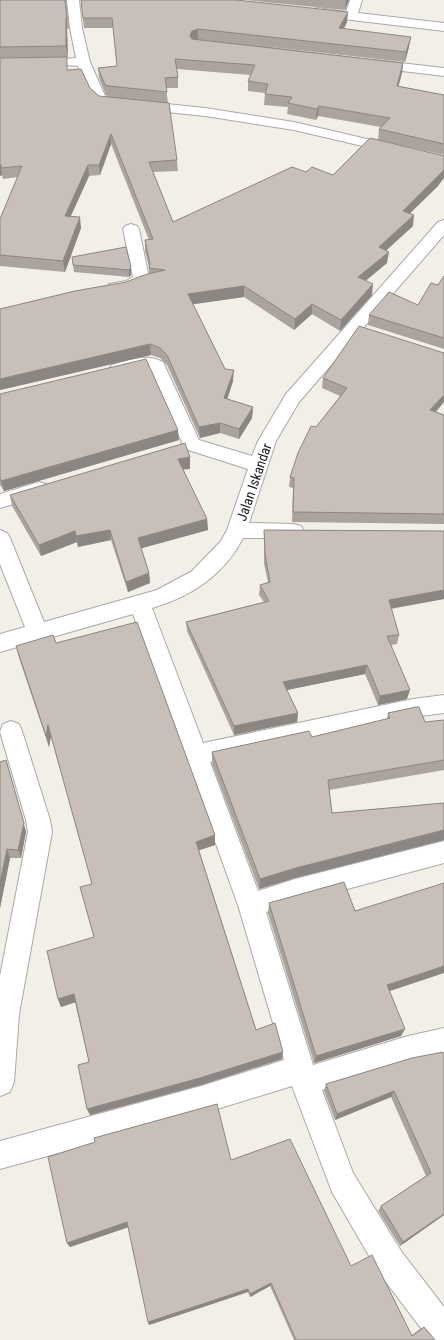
<svg xmlns="http://www.w3.org/2000/svg" width="444" height="1340" font-family="'Roboto Condensed',sans-serif">
  <rect width="100%" height="100%" fill="#f2efe9"/>
  <g fill="none" stroke-linecap="round" stroke-linejoin="round">
    <defs>
      <g id="minor">
        <polygon points="67,0 79,0 82,28 90,62 105,96 109,98 205,108 294,122 444,157 444,165 294,130 205,116 100,105 92,98 78,66 64,65 62,62 64,59 76,58 70,28"/>
        <polygon points="350,0 362,0 358,13 444,23 444,31 318,16 314,15 312,12 314,9 318,8 346,12"/>
        <polygon points="374,60 444,68 444,76 369,67 367,64 369,61"/>
        <path d="M444,220V235L299,402L276,441L249,523L294,524L301,526L304,531L301,536L294,538H243C225,574 191,597 152,608L203,743L413,699L444,695V713L413,717L210,762L258,891L295,879L444,841V863L295,903L266,912L313,1065L408,1036L444,1028V1056L408,1064L322,1090L353,1173L401,1251L444,1307V1340H430L379,1273L332,1192L292,1086L201,1114L0,1169V1141L201,1086L284,1060L238,905L133,614L0,652V634L25,627L0,564V530L7,533L10,538L44,622L157,590L192,571L221,541L227,530L248,469L185,449L150,370C137,365 125,377 112,373L109,369L112,365C129,360 146,353 163,362L199,440L252,456L258,441L286,394L438,222Z"/>
        <path d="M131,224L137,226L139,229L149,278C141,290 123,295 109,292L107,288L109,284L126,281L133,277L123,229L125,226Z"/>
        <polygon points="39,482 46,484 49,489 46,494 0,508 0,494"/>
        <polygon points="11,721 19,724 22,731 50,820 52,832 19,1014 14,1082 10,1092 0,1096 0,976 28,832 26,820 0,732 3,724"/>
      </g>
    </defs>
    <use href="#minor" stroke="#a9a9a9" stroke-width="2"/>
    <use href="#minor" fill="#fff" fill-rule="evenodd"/>
  </g>
  <g fill="#aba49e">
    <polygon points="0,0 66,0 69,28 67,29 68,57 0,58"/>
    <polygon points="81,0 347,22 344,29 409,47 405,62 251,45 403,63 402,73 398,86 444,95 444,155 378,140 379,129 381,127 318,116 316,120 287,114 288,107 264,105 265,93 248,91 248,81 250,75 177,69 178,77 178,88 166,88 168,103 109,97 106,95 99,78 98,68 117,66 113,28 84,28"/>
    <polygon points="245,0 349,0 345,10"/>
    <polygon points="0,58 68,70 177,160 178,171 153,172 173,222 306,172 333,175 438,186 410,213 413,226 386,250 387,263 365,281 372,295 340,331 312,314 294,330 244,297 193,304 225,369 233,381 227,399 253,407 252,418 239,439 220,433 200,438 167,365 160,358 151,355 0,390 0,309 126,282 149,274 149,267 145,251 145,240 149,240 111,144 100,175 89,176 71,216 81,228 65,272 0,266 0,219 18,177 3,179 2,175 0,176"/>
    <polygon points="73,265 131,267 131,275 129,277 74,272"/>
    <polygon points="444,276 444,349 368,325 369,315 418,305 438,285"/>
    <polygon points="444,353 444,402 436,412 444,415 444,524 292,522 293,488 289,487 290,477 316,427 340,396 322,388 323,378"/>
    <polygon points="0,394 179,440 4,491 0,485"/>
    <polygon points="190,469 183,470 207,519 208,530 141,548 149,573 150,583 128,592 111,540 78,547 77,542 41,556 12,506 10,495"/>
    <polygon points="264,530 444,531 444,599 391,609 399,635 397,644 391,645 407,699 378,705 365,674 287,690 298,713 297,722 234,735 187,631 186,622 264,602 259,595 260,585 268,582 264,564"/>
    <polygon points="56,643 215,845 199,850 256,1030 282,1059 201,1085 90,1115 87,1109 89,1062 75,1002 61,1007 58,999 94,937 92,884 51,736 49,747 19,658 16,646"/>
    <polygon points="388,713 425,722 444,720 444,770 329,790 332,813 444,803 444,840 295,878 259,889 212,764 212,752 312,737 387,719"/>
    <polygon points="0,760 0,762 6,760 26,832 21,858 10,858 0,908"/>
    <polygon points="269,903 355,911 389,991 401,1036 314,1063 268,913"/>
    <polygon points="444,1054 444,1215 400,1246 378,1211 381,1206 426,1176 391,1097 335,1120 324,1091 326,1084"/>
    <polygon points="231,1160 351,1266 412,1335 420,1329 424,1327 435,1340 294,1340 270,1286 250,1297 248,1292 149,1325 128,1227 70,1247 67,1243"/>
  </g>
  <g fill="#8b8681">
    <polygon points="346,0 349,0 345,10"/>
    <polygon points="348,12 347,22 338,39 339,28"/>
    <polygon points="66,18 67,29 68,57 66,46"/>
    <polygon points="198,29 198,40 190,46 190,36 192,31"/>
    <polygon points="411,37 409,47 405,62 406,52"/>
    <polygon points="403,63 402,73 396,96 397,86"/>
    <polygon points="319,106 318,116 316,120 317,109"/>
    <polygon points="111,134 111,144 100,175 99,165"/>
    <polygon points="0,165 1,165 2,175 0,176"/>
    <polygon points="88,165 89,176 66,226 65,216"/>
    <polygon points="444,170 444,178 438,186 402,221 403,211"/>
    <polygon points="414,215 413,226 378,258 379,247"/>
    <polygon points="80,217 81,228 65,272 63,261"/>
    <polygon points="389,252 387,263 357,288 358,277"/>
    <polygon points="131,267 131,275 129,277 129,270"/>
    <polygon points="373,284 372,295 340,331 341,320"/>
    <polygon points="244,286 244,297 188,305 188,294"/>
    <polygon points="312,304 312,314 294,330 295,319"/>
    <polygon points="150,344 151,355 0,390 0,379"/>
    <polygon points="234,370 233,381 224,409 224,398"/>
    <polygon points="444,395 444,402 428,420 430,410"/>
    <polygon points="253,407 252,418 239,439 239,429"/>
    <polygon points="220,423 220,433 200,438 199,427"/>
    <polygon points="178,430 179,440 4,491 1,481"/>
    <polygon points="190,457 190,469 179,470 178,459"/>
    <polygon points="207,519 208,530 139,549 138,538"/>
    <polygon points="110,530 111,540 78,547 76,536"/>
    <polygon points="75,531 77,542 41,556 39,545"/>
    <polygon points="149,573 150,583 128,592 126,582"/>
    <polygon points="444,590 444,599 387,609 389,600"/>
    <polygon points="367,665 365,674 282,691 283,682"/>
    <polygon points="410,690 407,699 378,705 380,696"/>
    <polygon points="298,713 297,722 234,735 234,726"/>
    <polygon points="48,725 51,736 49,747 46,736"/>
    <polygon points="6,760 26,832 21,858 18,850"/>
    <polygon points="444,830 444,840 295,878 259,889 260,879 296,868"/>
    <polygon points="215,835 215,845 197,851 196,842"/>
    <polygon points="7,849 10,858 0,908 0,883"/>
    <polygon points="444,966 444,973 384,993 387,985"/>
    <polygon points="74,994 76,1002 61,1007 58,999"/>
    <polygon points="405,1029 401,1036 314,1063 316,1056"/>
    <polygon points="283,1052 282,1059 201,1085 90,1115 87,1109"/>
    <polygon points="394,1091 391,1097 335,1120 337,1114"/>
    <polygon points="444,1214 444,1215 400,1246 403,1242"/>
    <polygon points="127,1222 129,1227 70,1247 67,1243"/>
    <polygon points="271,1283 270,1286 250,1297 250,1294"/>
    <polygon points="248,1289 248,1292 149,1325 148,1322"/>
  </g>
  <g fill="#c7bfb8" stroke="#8b8681">
    <polygon points="0,0 65,0 67,18 66,18 66,46 0,47"/>
    <polygon points="81,0 236,0 348,12 339,28 411,37 406,52 198,29 192,31 190,36 192,39 403,63 397,86 444,95 444,144 379,129 390,118 319,106 317,109 288,103 292,97 265,94 268,84 248,81 255,65 175,59 178,77 165,78 167,92 109,86 105,85 98,68 117,66 112,18 83,18"/>
    <polygon points="67,57 67,70 81,69 90,88 99,96 169,103 177,160 149,162 173,222 292,167 306,172 312,167 333,175 370,138 444,156 444,170 403,211 414,215 379,247 389,252 358,277 373,284 341,320 312,304 295,319 244,286 188,294 225,369 234,370 224,398 253,407 239,429 220,423 199,427 167,355 160,348 150,344 0,379 0,309 75,291 126,282 144,275 165,270 149,268 150,264 145,240 153,239 111,134 99,165 88,165 65,216 80,217 63,261 0,255 0,219 22,166 1,168 1,165 0,165 0,58"/>
    <polygon points="126,247 131,267 129,270 73,265 72,257"/>
    <polygon points="444,276 444,338 369,315 389,292 418,305 431,283 438,285"/>
    <polygon points="359,326 444,353 444,395 430,410 444,415 444,514 293,512 294,478 290,477 298,453 311,426 316,427 347,388 323,378"/>
    <polygon points="146,359 178,430 1,481 0,478 0,394"/>
    <polygon points="185,443 190,457 178,459 207,519 138,538 149,573 126,582 110,530 76,536 75,531 39,545 10,495"/>
    <polygon points="264,530 444,531 444,590 389,600 399,635 387,636 410,690 380,696 367,665 283,682 298,713 234,726 186,622 269,601 260,585 270,582 265,554"/>
    <polygon points="137,622 215,835 196,842 256,1030 275,1023 283,1052 200,1078 87,1109 78,1065 89,1062 74,994 58,999 47,951 94,937 80,887 92,884 48,725 46,736 16,646 53,635 56,643"/>
    <polygon points="416,707 419,707 425,722 444,720 444,760 328,780 332,813 444,803 444,830 296,868 260,879 212,752 309,731 312,737 390,718 388,713"/>
    <polygon points="6,760 24,823 18,850 7,849 0,883 0,762"/>
    <polygon points="344,882 355,911 444,883 444,966 387,985 405,1029 316,1056 269,903"/>
    <polygon points="443,1052 444,1054 444,1214 403,1242 381,1206 431,1173 394,1091 337,1114 326,1084 412,1058"/>
    <polygon points="217,1104 231,1160 290,1139 351,1266 372,1255 412,1336 424,1327 435,1340 296,1340 271,1283 250,1294 248,1289 148,1322 127,1222 67,1243 48,1157 95,1142 94,1138"/>
  </g>
  <g text-anchor="middle" stroke-width="3" stroke-linejoin="round" paint-order="stroke">
    <g font-size="14" fill="#222" stroke="#fff">
      <text transform="translate(254 482) rotate(-71)" y="5">Jalan Iskandar</text>
    </g>
  </g>
</svg>
